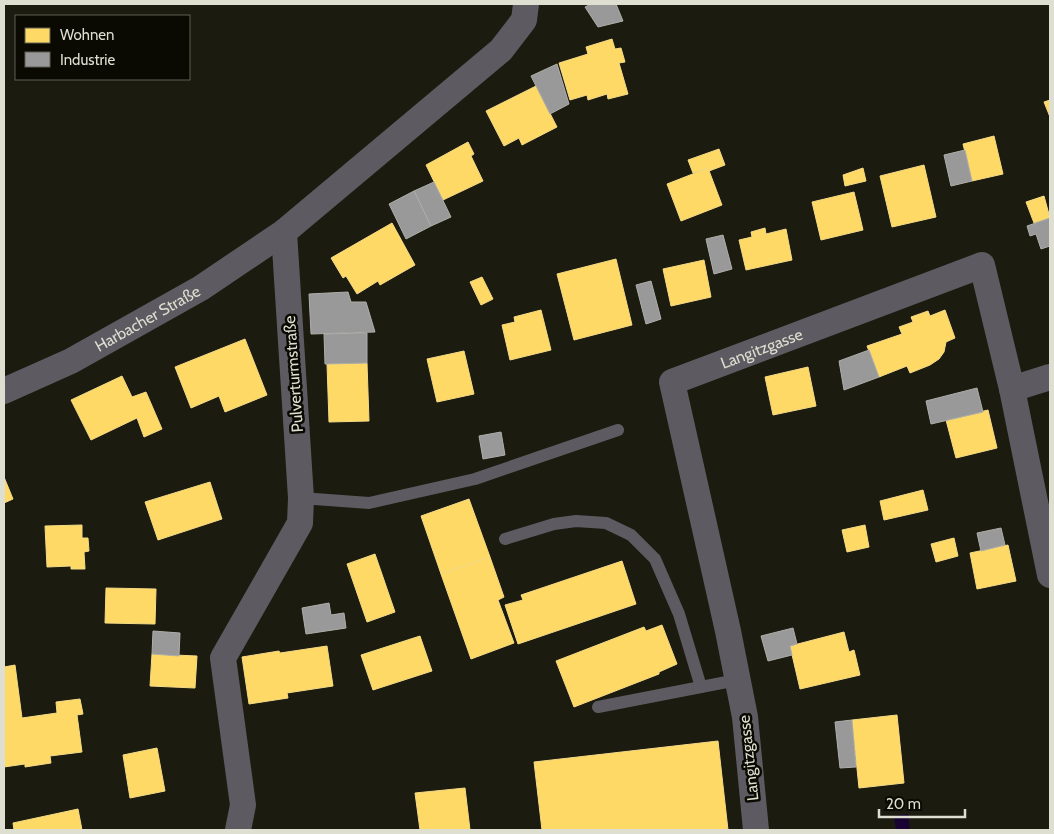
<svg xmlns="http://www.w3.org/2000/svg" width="1054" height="834" font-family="Cabin,sans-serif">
  <rect width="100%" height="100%" fill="#1b1b0f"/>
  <polygon fill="#190332" points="908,814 910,830 896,830 894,816"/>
  <g fill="#ffd966" stroke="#f5db86">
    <polygon points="612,39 615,49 621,48 625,62 619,63 628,94 608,99 607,94 588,100 587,95 570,100 559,63 588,54 586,47"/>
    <polygon points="536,86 557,127 522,145 519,138 504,146 486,111"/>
    <polygon points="1050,100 1050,117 1044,102"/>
    <polygon points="994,136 1003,174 972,181 963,144"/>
    <polygon points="468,142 474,154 471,156 483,181 443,200 426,165"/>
    <polygon points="719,149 725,165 709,171 708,168 693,173 688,160"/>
    <polygon points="924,165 936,217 892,227 880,176"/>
    <polygon points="708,168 722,205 681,221 667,184"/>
    <polygon points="863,168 866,181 845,186 843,175"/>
    <polygon points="854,192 863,230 821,240 812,202"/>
    <polygon points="1044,196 1050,218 1034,223 1026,202"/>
    <polygon points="392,223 415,265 380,285 378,281 357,294 346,276 343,278 331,258"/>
    <polygon points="765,228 766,234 786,229 792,260 746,270 739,240 752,237 751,232"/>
    <polygon points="616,259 632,325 574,340 557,274"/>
    <polygon points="704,260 711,297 671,306 663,269"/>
    <polygon points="482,277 493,299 481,305 470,282"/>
    <polygon points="541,310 551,350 510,360 502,325 515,322 514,317"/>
    <polygon points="945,310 955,338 946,342 944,352 939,359 930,365 910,373 907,366 879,377 867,346 902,334 899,327 913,322 911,317 928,311 930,316"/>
    <polygon points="245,339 267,395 225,412 219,396 191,408 175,367"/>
    <polygon points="464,351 474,394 437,402 427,359"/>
    <polygon points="367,363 369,421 329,422 327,364"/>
    <polygon points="808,367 816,406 773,415 765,377"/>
    <polygon points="122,376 132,397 146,392 162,429 144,437 137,418 91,440 71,400"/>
    <polygon points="988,410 997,448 956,458 946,420"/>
    <polygon points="4,477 13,499 4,503"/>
    <polygon points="210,482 222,519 158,540 145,502"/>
    <polygon points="923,490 928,510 884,520 880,501"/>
    <polygon points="469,499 490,557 441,574 421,516"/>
    <polygon points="82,525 82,538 88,538 89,551 84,552 85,569 71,569 71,566 47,567 45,526"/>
    <polygon points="865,525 869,547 847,552 842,530"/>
    <polygon points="954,538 958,556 936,562 931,544"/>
    <polygon points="1008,545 1016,581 977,589 970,553"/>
    <polygon points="375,554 395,612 367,622 347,564"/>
    <polygon points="490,557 504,597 498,600 514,643 471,659 441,574"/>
    <polygon points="622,561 636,604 518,644 505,605 523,600 521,595"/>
    <polygon points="106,588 156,589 155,624 105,623"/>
    <polygon points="662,625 677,664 659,672 659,674 574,707 556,661 644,627 646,631"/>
    <polygon points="844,632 849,652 854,650 860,675 800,689 790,646"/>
    <polygon points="420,636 432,671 373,690 361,655"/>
    <polygon points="327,646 333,686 287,693 288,698 249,704 242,657 279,651 280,653"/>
    <polygon points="152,654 197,656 195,688 150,686"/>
    <polygon points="15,665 22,718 57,713 56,702 80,699 83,714 77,715 82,752 50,756 51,763 25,767 25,764 4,767 4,667"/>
    <polygon points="897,715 904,783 859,788 852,720"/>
    <polygon points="718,741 728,830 542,830 534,762"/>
    <polygon points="157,748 165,791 130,798 123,755"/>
    <polygon points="465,788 470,830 420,830 415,793"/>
    <polygon points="78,809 82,830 14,830 13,823"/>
  </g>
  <g fill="#999" stroke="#aeaeaa">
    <polygon points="591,4 616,4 623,21 598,27 585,7"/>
    <polygon points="557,64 569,104 550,114 531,76"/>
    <polygon points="965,150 972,181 951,186 944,155"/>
    <polygon points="434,182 451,217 431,226 414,191"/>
    <polygon points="414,191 431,226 406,239 389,204"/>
    <polygon points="1050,218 1050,246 1041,249 1036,234 1030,236 1027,226"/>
    <polygon points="723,235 732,269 714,274 706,239"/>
    <polygon points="651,281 661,319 646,324 636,285"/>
    <polygon points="348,292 351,302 366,302 375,332 311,334 309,294"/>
    <polygon points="367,333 367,363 325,364 324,334"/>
    <polygon points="869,350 879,377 844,390 839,361"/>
    <polygon points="977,388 983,412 931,424 926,401"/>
    <polygon points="501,432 505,455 483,459 479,436"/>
    <polygon points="1001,528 1005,545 981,551 977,533"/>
    <polygon points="329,603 331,615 344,613 346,628 306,634 302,608"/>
    <polygon points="793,628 797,644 790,646 792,655 768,661 761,636"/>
    <polygon points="153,631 180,633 179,656 152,654"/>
    <polygon points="852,720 856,767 840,768 835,722"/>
  </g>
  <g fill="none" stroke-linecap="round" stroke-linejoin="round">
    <g stroke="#5d5b61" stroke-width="12">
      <polyline points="301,498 369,503 475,479 618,430"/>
      <polyline points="505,539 554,524 576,521 606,523 631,535 655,559 679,614 701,687"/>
      <polyline points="598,707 737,680"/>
    </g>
    <g stroke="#5d5b61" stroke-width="26">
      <polyline points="1012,389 1050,377"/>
      <path id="s1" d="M4,391L71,361L201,288L284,232L501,50L524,20L526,4"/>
      <polyline points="238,830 243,805 223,658 300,523 301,498 284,232"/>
      <path id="s2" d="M756,830L745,717L728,631L672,382L982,265L1012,389L1050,575"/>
    </g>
  </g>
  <g text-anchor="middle" stroke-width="5" stroke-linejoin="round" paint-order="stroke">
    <g font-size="16" fill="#dedfd1" stroke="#0a0a03">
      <text dy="6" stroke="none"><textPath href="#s1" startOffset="161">Harbacher Straße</textPath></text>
      <text dy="6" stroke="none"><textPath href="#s2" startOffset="552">Langitzgasse</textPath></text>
      <text transform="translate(293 374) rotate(-94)" y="6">Pulverturmstraße</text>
      <text transform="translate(748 758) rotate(-96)" y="6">Langitzgasse</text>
    </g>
  </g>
  <rect width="1054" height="834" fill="none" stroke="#dedfd1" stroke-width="10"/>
  <rect x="15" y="15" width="175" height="65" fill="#0a0a03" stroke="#5f5f55"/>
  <rect x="25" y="28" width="25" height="15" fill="#ffd966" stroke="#5f5f55"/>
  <text x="60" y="40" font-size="15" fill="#dedfd1">Wohnen</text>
  <rect x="25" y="52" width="25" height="15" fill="#999999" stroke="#5f5f55"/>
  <text x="60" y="65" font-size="15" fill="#dedfd1">Industrie</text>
  <path d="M879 809v8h86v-8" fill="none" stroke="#dedfd1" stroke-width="2.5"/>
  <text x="886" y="809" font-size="15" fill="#dedfd1" stroke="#0a0a03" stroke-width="4" paint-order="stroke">20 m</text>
</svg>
